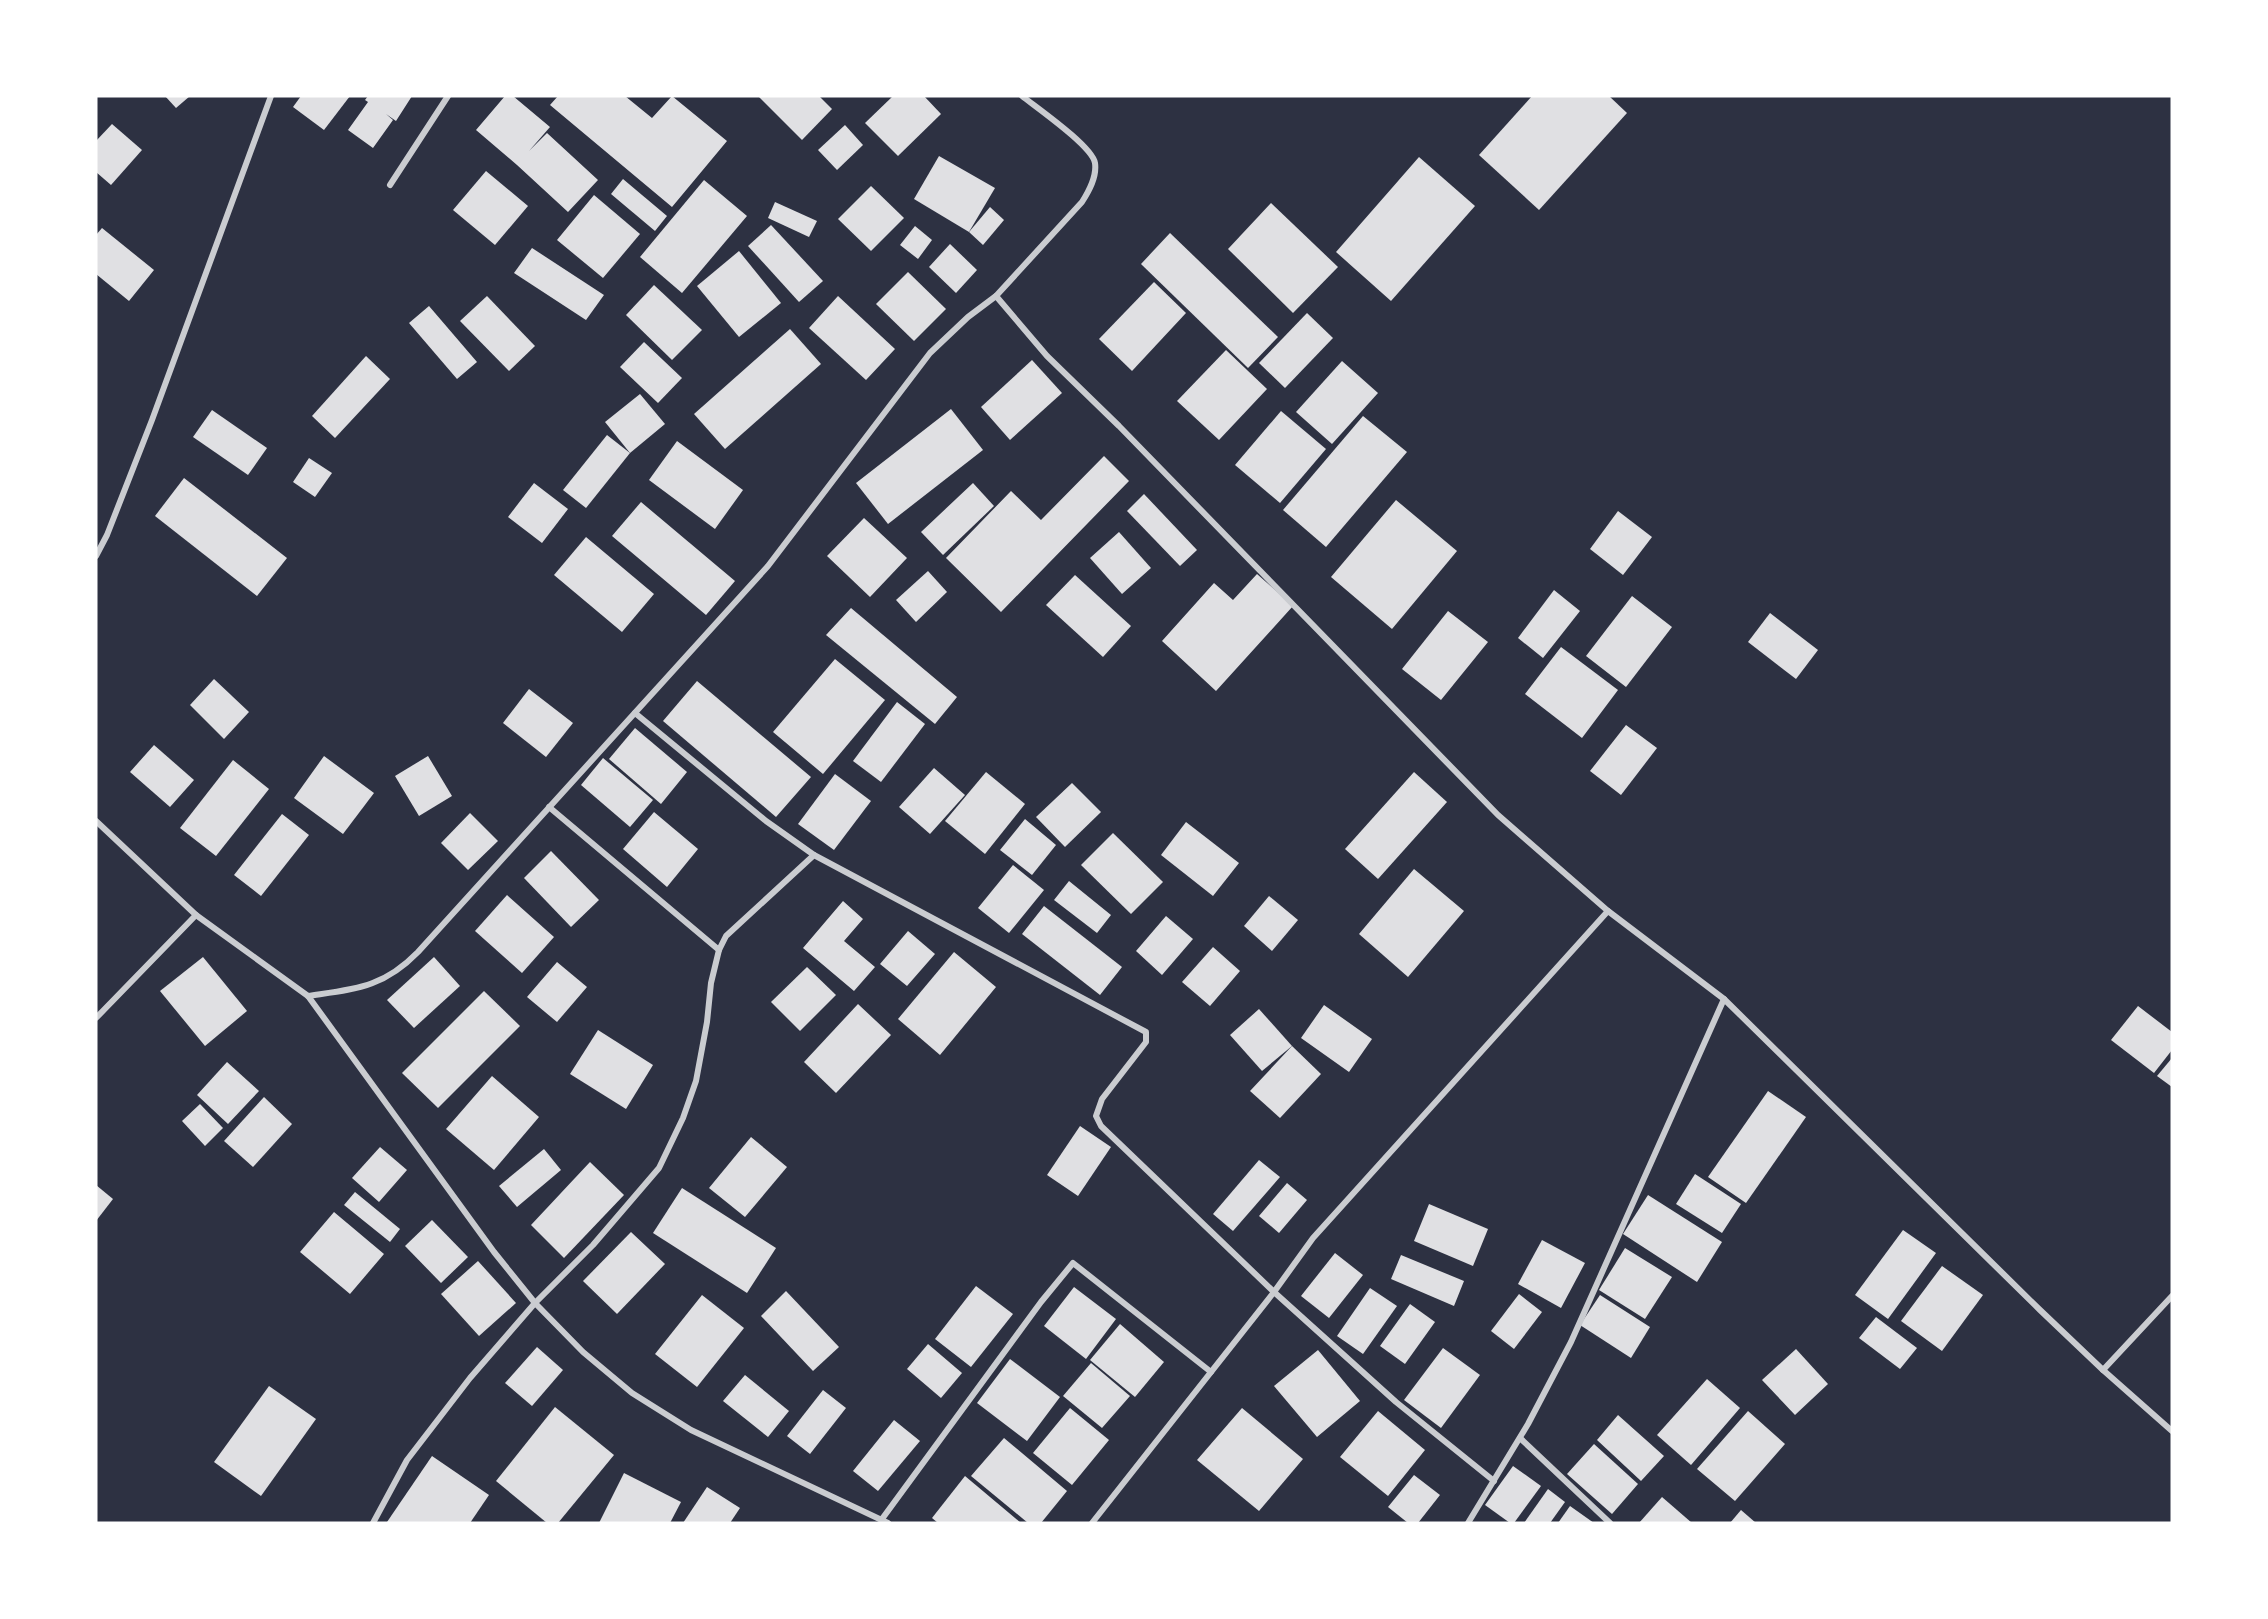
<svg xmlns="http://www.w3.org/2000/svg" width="2268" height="1619" font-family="Jost,sans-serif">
  <rect width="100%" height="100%" fill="#2d3142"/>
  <g fill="#e0e0e3">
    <polygon points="165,96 190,96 176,108"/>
    <polygon points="301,96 350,96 324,130 293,107"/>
    <polygon points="368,96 412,96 396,121 386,114 393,120 373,148 348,130 368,102 365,100"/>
    <polygon points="505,96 513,96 550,127 529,151 547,133 598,180 568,212 517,165 476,130"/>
    <polygon points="558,96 625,96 652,118 672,96 727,141 672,207 550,105"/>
    <polygon points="758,96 819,96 832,109 802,140"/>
    <polygon points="893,96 924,96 941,114 898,156 865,123"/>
    <polygon points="1532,96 1609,96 1627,113 1539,210 1479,155"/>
    <polygon points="112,124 142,150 111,185 96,172 96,141"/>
    <polygon points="845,125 863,145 837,170 818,150"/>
    <polygon points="939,156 995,188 969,232 914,199"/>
    <polygon points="1419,157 1475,206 1391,301 1336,252"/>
    <polygon points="486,171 528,206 495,245 453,210"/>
    <polygon points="623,179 667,216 655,231 611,194"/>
    <polygon points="704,180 747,216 682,293 640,257"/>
    <polygon points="871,186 904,218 871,251 838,219"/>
    <polygon points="594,195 640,234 603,278 557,240"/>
    <polygon points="775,202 817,221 809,237 768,218"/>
    <polygon points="1271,203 1338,267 1293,313 1228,249"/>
    <polygon points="990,207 1004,220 983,245 969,232"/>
    <polygon points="771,225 823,281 799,302 748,246"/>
    <polygon points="915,226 932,240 918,259 900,245"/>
    <polygon points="102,228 154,270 129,301 96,274 96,235"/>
    <polygon points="1170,233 1278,337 1248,368 1141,264"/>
    <polygon points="950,244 977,270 956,293 929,267"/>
    <polygon points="532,248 604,295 586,320 514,273"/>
    <polygon points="739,251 781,303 739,337 697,286"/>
    <polygon points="908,272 946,309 914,341 876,304"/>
    <polygon points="1154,282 1186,313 1132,371 1099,339"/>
    <polygon points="654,285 702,330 672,360 626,315"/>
    <polygon points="487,296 535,346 509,371 460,321"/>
    <polygon points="838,296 895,349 866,380 809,328"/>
    <polygon points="429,306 477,362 457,379 409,323"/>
    <polygon points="1307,313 1333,338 1285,388 1259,363"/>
    <polygon points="790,329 821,364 725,449 694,414"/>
    <polygon points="644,342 682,378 658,403 620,367"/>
    <polygon points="1226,350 1267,389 1219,440 1177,401"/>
    <polygon points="366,356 390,379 335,438 312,416"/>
    <polygon points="1032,360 1062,393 1010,440 981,407"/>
    <polygon points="1342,361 1378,393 1332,444 1296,412"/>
    <polygon points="640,394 665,424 630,453 605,422"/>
    <polygon points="951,409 983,450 888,524 856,483"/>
    <polygon points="212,410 267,448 248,475 193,437"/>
    <polygon points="1281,411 1326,449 1280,503 1235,465"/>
    <polygon points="1363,416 1407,452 1326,547 1283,510"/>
    <polygon points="607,435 630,453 586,508 563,490"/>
    <polygon points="677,441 743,490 715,529 649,480"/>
    <polygon points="1104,456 1129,481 1001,612 946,558 1011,491 1041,520"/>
    <polygon points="309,458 332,473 315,497 293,482"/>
    <polygon points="184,478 287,558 257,596 155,516"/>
    <polygon points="534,483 568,509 542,543 508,517"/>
    <polygon points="973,483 994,506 943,555 921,532"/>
    <polygon points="1144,494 1197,550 1180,566 1127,511"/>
    <polygon points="1396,500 1457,551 1392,629 1331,577"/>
    <polygon points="641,502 735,581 706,615 612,536"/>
    <polygon points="1618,511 1652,537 1623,575 1590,549"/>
    <polygon points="864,518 907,558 870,597 827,556"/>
    <polygon points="1119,532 1151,568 1122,594 1090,558"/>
    <polygon points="586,537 654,594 622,632 554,575"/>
    <polygon points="928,571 947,592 916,622 896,600"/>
    <polygon points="1257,574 1293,606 1216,691 1162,641 1214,583 1233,600"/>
    <polygon points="1075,575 1131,626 1103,657 1046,605"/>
    <polygon points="1554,590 1580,611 1543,658 1518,638"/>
    <polygon points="1632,596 1672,627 1626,687 1586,656"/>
    <polygon points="851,608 957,697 935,724 826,635"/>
    <polygon points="1448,611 1488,642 1441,700 1402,669"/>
    <polygon points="1770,613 1818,650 1796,679 1748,642"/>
    <polygon points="1561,647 1618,690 1582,738 1525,694"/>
    <polygon points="835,659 885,700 823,774 773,732"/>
    <polygon points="214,679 249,712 224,739 190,705"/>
    <polygon points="697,681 811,777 776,817 663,721"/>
    <polygon points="529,689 573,723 546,757 503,723"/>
    <polygon points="897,702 925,724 881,782 853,761"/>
    <polygon points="1626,725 1657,748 1621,795 1590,771"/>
    <polygon points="635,728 687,772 661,804 609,759"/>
    <polygon points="154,745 194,780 170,807 130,772"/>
    <polygon points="324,756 374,793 343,834 294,798"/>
    <polygon points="428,756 452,796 419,816 395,776"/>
    <polygon points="603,758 653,800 630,827 581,785"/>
    <polygon points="233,760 269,789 216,856 180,828"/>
    <polygon points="934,768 965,795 930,834 899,807"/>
    <polygon points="986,772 1025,804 985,854 945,821"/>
    <polygon points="1414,772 1447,802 1378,879 1345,849"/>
    <polygon points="835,774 871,801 834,850 798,824"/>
    <polygon points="1072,783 1101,812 1065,847 1036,817"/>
    <polygon points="654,812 698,849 667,887 623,849"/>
    <polygon points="470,813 498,841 468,870 441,843"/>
    <polygon points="282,814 309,835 261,896 234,875"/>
    <polygon points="1025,819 1056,845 1032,875 1000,850"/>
    <polygon points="1186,822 1239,863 1213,896 1161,855"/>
    <polygon points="1113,833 1163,882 1131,914 1081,865"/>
    <polygon points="551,851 599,900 571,927 524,878"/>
    <polygon points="1013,865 1044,890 1009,933 978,908"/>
    <polygon points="1414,869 1464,911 1408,977 1359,934"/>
    <polygon points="1069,881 1111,915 1097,933 1054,900"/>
    <polygon points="507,895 554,937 522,973 475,931"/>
    <polygon points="1269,896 1298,920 1272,951 1244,926"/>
    <polygon points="843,901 863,919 844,941 875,967 854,991 803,948"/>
    <polygon points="1044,906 1122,967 1100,995 1022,934"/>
    <polygon points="1166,916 1193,939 1162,975 1136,951"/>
    <polygon points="908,931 935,954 907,986 880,964"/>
    <polygon points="1213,947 1240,971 1210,1006 1182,982"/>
    <polygon points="954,952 996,987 940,1055 898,1019"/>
    <polygon points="203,957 247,1011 205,1046 160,991"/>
    <polygon points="434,957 460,986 414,1028 387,1000"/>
    <polygon points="557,962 587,987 557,1022 527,997"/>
    <polygon points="807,967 836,995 800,1031 771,1002"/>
    <polygon points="484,991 520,1026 438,1108 402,1073"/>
    <polygon points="858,1004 891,1035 836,1093 804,1062"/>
    <polygon points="1324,1005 1372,1039 1349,1072 1301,1038"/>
    <polygon points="2138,1006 2172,1032 2172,1050 2154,1073 2111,1040"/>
    <polygon points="1259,1009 1292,1046 1262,1071 1230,1035"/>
    <polygon points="598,1030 653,1065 626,1109 570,1074"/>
    <polygon points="1292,1046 1321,1074 1280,1118 1250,1091"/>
    <polygon points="2172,1058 2172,1087 2157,1076"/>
    <polygon points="227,1062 259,1091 228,1124 197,1095"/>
    <polygon points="492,1076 539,1117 494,1170 446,1129"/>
    <polygon points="1768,1091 1806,1117 1746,1203 1708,1177"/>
    <polygon points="264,1097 292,1124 253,1167 224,1141"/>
    <polygon points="200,1104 223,1128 205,1146 182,1121"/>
    <polygon points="1080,1126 1111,1147 1078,1196 1047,1175"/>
    <polygon points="751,1137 787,1167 745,1217 709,1188"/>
    <polygon points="380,1147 407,1170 379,1202 352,1178"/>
    <polygon points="544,1149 561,1170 517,1207 499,1186"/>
    <polygon points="1259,1160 1280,1177 1233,1231 1213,1214"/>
    <polygon points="590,1162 624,1195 564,1258 531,1225"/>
    <polygon points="1695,1174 1741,1204 1722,1233 1676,1204"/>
    <polygon points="1287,1183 1307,1200 1279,1233 1259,1216"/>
    <polygon points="96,1185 113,1199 96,1221"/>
    <polygon points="682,1188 776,1248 747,1293 653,1233"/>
    <polygon points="355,1192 400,1229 390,1242 344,1205"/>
    <polygon points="1648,1195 1722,1242 1697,1282 1623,1234"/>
    <polygon points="1429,1204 1488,1229 1473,1266 1414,1241"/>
    <polygon points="334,1212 384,1254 350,1294 300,1252"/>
    <polygon points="432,1220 468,1257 441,1283 405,1246"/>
    <polygon points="1903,1230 1936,1253 1888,1319 1855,1295"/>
    <polygon points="631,1232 665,1264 617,1314 583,1281"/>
    <polygon points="1542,1240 1585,1263 1561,1308 1518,1284"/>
    <polygon points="1625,1248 1672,1277 1645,1319 1599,1290"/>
    <polygon points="1335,1253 1363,1275 1329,1318 1301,1296"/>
    <polygon points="1401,1255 1464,1281 1454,1306 1391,1279"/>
    <polygon points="478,1261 516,1303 479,1336 441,1294"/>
    <polygon points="1942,1266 1983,1295 1942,1351 1901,1321"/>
    <polygon points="976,1286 1013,1314 971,1367 935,1339"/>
    <polygon points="1074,1287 1116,1319 1086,1359 1044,1326"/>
    <polygon points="1370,1288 1397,1306 1363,1354 1337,1336"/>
    <polygon points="786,1291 839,1347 813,1371 761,1316"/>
    <polygon points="1519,1294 1542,1312 1514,1349 1491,1331"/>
    <polygon points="702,1295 744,1328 697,1387 655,1354"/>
    <polygon points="1600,1295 1650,1327 1631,1358 1580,1325"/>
    <polygon points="1410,1304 1435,1322 1405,1364 1380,1346"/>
    <polygon points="1876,1317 1917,1348 1900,1369 1859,1338"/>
    <polygon points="1120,1324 1164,1362 1135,1397 1090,1360"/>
    <polygon points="928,1344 962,1373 941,1398 907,1369"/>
    <polygon points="537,1347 563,1370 532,1406 505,1383"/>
    <polygon points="1443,1348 1480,1375 1441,1428 1404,1400"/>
    <polygon points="1796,1349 1828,1384 1795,1415 1762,1380"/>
    <polygon points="1318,1350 1360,1401 1317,1437 1274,1386"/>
    <polygon points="1010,1359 1060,1397 1027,1441 977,1403"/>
    <polygon points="1091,1363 1130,1396 1102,1428 1063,1396"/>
    <polygon points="745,1375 789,1411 768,1437 723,1401"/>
    <polygon points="1707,1379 1740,1408 1691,1465 1657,1435"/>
    <polygon points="269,1386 316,1419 261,1496 214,1462"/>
    <polygon points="823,1390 846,1408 810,1454 787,1436"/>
    <polygon points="555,1407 614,1455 558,1523 547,1523 496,1481"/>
    <polygon points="1070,1408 1109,1440 1072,1485 1033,1453"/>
    <polygon points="1242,1408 1303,1459 1259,1511 1197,1460"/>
    <polygon points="1378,1411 1425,1450 1388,1496 1340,1457"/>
    <polygon points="1748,1411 1785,1444 1735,1501 1697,1469"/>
    <polygon points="1618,1415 1664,1456 1641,1481 1597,1440"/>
    <polygon points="894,1420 920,1441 878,1491 853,1471"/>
    <polygon points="1004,1438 1067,1491 1041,1523 1028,1523 971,1476"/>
    <polygon points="1594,1444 1638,1484 1612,1514 1567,1474"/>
    <polygon points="432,1456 489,1495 470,1523 389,1523 387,1522"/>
    <polygon points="1513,1466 1541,1486 1514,1523 1510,1523 1485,1505"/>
    <polygon points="624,1473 681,1502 670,1523 599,1523"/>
    <polygon points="1414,1475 1440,1495 1418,1523 1408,1523 1388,1507"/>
    <polygon points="965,1476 1021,1523 938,1523 932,1518"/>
    <polygon points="707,1487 740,1508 730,1523 683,1523"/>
    <polygon points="1548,1489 1565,1502 1550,1523 1524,1523"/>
    <polygon points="1662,1497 1692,1523 1639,1523"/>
    <polygon points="1570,1506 1594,1523 1558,1523"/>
    <polygon points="1741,1510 1756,1523 1730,1523"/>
  </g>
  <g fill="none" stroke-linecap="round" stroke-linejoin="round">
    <g stroke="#caccd0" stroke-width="6">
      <path d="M1022,96C1037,108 1092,146 1095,163C1097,177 1089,191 1082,202L996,296L1047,356L1119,426L1498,815L1608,911L1724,999L2040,1310L2103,1370L2172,1431"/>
      <polyline points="390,185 448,96"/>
      <polyline points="96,556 107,535 152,420 271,96"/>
      <polyline points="635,713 766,821 814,855"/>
      <polyline points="549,807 719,950"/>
      <polyline points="96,821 196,915 308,996 494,1252 535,1303 583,1352 632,1393 691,1430 888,1523"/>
      <path d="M308,996C355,989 383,988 418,952L768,566L930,353L968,317L996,296"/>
      <polyline points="96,1018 196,915"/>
      <polyline points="2103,1370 2172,1296"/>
      <polyline points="1520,1438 1610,1523"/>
      <polyline points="882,1519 1041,1302 1073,1263 1211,1372"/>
      <polyline points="373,1523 407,1460 470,1378 535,1303 593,1245 659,1168 683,1118 696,1081 707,1022 711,983 719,950 726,936 814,855 1146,1032 1146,1042 1102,1099 1096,1116 1101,1126 1274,1292 1396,1402 1494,1481"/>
      <polyline points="1092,1523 1274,1292 1313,1238 1608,911"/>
      <polyline points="1468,1523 1528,1424 1571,1342 1724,999"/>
    </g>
  </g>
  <rect width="2268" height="1619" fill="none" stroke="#ffffff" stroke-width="195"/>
</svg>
